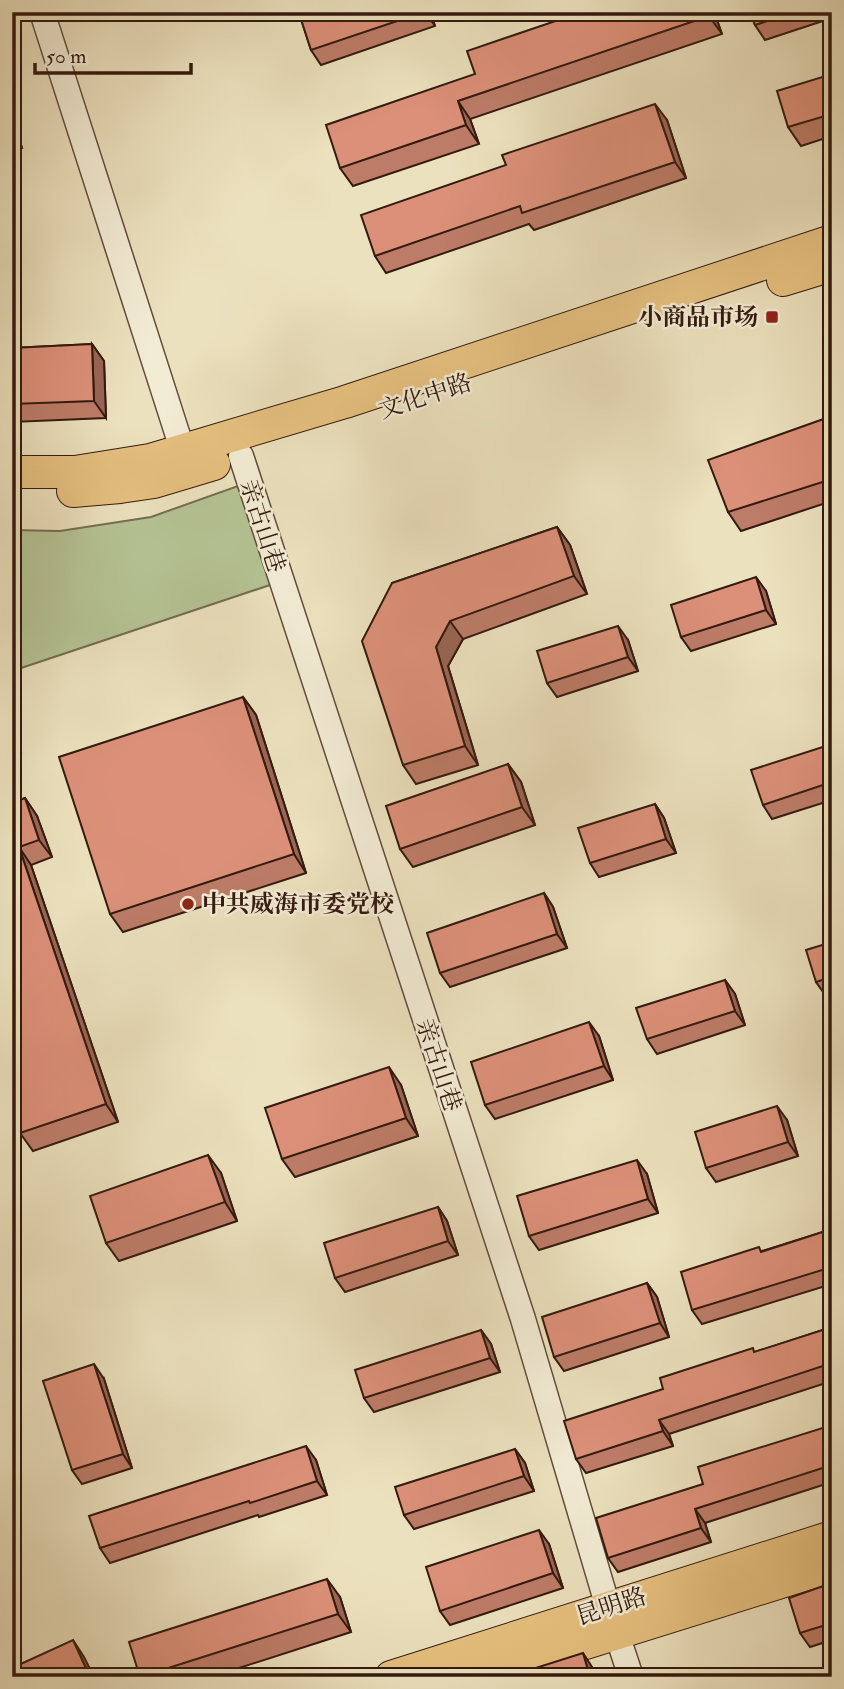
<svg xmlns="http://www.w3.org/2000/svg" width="844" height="1689" font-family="'IM FELL Double Pica','Noto Serif SC',serif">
  <rect width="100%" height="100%" fill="#ece1be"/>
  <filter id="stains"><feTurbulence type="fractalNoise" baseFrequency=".00286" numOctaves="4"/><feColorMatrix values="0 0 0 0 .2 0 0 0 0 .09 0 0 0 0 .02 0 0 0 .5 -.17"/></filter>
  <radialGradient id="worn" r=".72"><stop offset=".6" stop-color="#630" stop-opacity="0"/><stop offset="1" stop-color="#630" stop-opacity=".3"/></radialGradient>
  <polygon fill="#b5c394" stroke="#746e51" stroke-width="2" points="238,486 273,584 12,671 12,530 60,531 151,517"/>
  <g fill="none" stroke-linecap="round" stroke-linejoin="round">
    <defs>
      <g id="minor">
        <polyline points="42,12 188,467"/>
        <polyline points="241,456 523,1319 608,1607 631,1677"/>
      </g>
      <g id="major">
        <polyline points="783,280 832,265"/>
        <polyline points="12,472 75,472 150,460 345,402 832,241"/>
        <polyline points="73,491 120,487 154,482 214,464"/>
        <polyline points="391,1677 832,1537"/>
        <polyline points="477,1677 832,1566"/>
      </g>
    </defs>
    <use href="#minor" stroke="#614c3a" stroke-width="27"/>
    <use href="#major" stroke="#331a0e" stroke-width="34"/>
    <use href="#minor" stroke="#f3ecd5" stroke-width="24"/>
    <use href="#major" stroke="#e6c07f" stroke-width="32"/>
  </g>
  <g fill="#bd7c68" stroke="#331a0e" stroke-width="2">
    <polygon points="430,12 435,26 321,65 311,50 299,13"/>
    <polygon points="582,12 714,12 722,34 470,119 479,144 353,186 340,168 475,74"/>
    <polygon points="750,12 832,12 832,18 765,40 755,25"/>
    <polygon points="832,74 832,136 801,146 788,127"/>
    <polygon points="12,117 22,148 12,151"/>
    <polygon points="667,120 686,178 534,230 529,224 386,273 375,256 506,165"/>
    <polygon points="92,344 104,361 106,418 12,422 12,348"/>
    <polygon points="832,416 832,501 741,531 728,512"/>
    <polygon points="557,527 570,545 587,594 463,639 448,666 478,765 416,784 403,765 392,583"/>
    <polygon points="766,591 776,624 691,651 681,637"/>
    <polygon points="628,640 638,671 557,697 547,683"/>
    <polygon points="243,697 256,715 306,873 123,932 110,914"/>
    <polygon points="12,728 21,753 12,756"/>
    <polygon points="829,745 832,749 832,800 772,819 763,805"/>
    <polygon points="508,764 521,782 535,825 413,867 400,849"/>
    <polygon points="25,798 37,816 52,857 31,865 118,1122 33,1151 20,1133 16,1060 12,803"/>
    <polygon points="655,804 664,818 676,853 599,877 590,863"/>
    <polygon points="544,893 553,907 567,948 450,987 440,973"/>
    <polygon points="832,942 832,994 826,996 816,982"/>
    <polygon points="725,980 735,994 745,1025 657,1054 647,1039"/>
    <polygon points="599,1036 613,1080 495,1119 485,1105"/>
    <polygon points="401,1085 418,1136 295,1177 282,1159"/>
    <polygon points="787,1120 798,1156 716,1182 706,1168"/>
    <polygon points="221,1173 237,1221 119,1261 106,1243"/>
    <polygon points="647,1174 658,1213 539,1250 529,1236"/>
    <polygon points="438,1207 447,1221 458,1255 345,1292 335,1278"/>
    <polygon points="832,1229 832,1284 702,1324 692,1310 762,1251"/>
    <polygon points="647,1283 657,1297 669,1337 564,1371 554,1357"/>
    <polygon points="832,1327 832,1381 669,1434 673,1446 586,1473 576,1459 663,1389 755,1352"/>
    <polygon points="481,1330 491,1344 500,1372 374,1412 364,1398"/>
    <polygon points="104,1379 132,1468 82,1484 72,1470"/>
    <polygon points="832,1425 832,1482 705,1523 711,1542 618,1572 608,1558 703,1484"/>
    <polygon points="515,1449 525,1463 534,1491 414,1529 404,1515"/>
    <polygon points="316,1460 327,1495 259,1517 258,1515 110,1563 100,1548"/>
    <polygon points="549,1544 563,1588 450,1625 440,1611"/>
    <polygon points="832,1583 832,1640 810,1647 800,1633"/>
    <polygon points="340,1597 351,1632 211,1677 140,1677"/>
  </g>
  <g fill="#9a6555" stroke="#331a0e" stroke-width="2">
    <polygon points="425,12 430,12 435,26"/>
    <polygon points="708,12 714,12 722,34 709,16"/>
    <polygon points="458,101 470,119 479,144 466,125"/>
    <polygon points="655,104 667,120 686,178 675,162"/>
    <polygon points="12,117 22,148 14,136 12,130"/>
    <polygon points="92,344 104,361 106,418 94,401"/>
    <polygon points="557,527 570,545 587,594 574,576"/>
    <polygon points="756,577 766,591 776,624 766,610"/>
    <polygon points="450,621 463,639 448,666 478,765 465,746 436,647"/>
    <polygon points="618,626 628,640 638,671 628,657"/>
    <polygon points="243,697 256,715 306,873 294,854"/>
    <polygon points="12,728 21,753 12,742"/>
    <polygon points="508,764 521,782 535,825 522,807"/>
    <polygon points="25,798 37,816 52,857 39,840"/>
    <polygon points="655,804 664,818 676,853 666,839"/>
    <polygon points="19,847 31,865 118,1122 106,1104"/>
    <polygon points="544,893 553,907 567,948 557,934"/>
    <polygon points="725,980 735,994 745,1025 735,1011"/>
    <polygon points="589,1022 599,1036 613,1080 604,1066"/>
    <polygon points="389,1067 401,1085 418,1136 406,1118"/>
    <polygon points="777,1106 787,1120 798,1156 788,1142"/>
    <polygon points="208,1155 221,1173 237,1221 225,1202"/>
    <polygon points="637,1160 647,1174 658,1213 648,1199"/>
    <polygon points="438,1207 447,1221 458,1255 448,1241"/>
    <polygon points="647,1283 657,1297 669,1337 660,1323"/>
    <polygon points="481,1330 491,1344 500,1372 490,1358"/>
    <polygon points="94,1364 104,1379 132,1468 123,1454"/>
    <polygon points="659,1420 669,1434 673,1446 663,1431"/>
    <polygon points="306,1446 316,1460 327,1495 317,1481"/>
    <polygon points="515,1449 525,1463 534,1491 524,1476"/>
    <polygon points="695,1509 705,1523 711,1542 701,1528"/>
    <polygon points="539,1530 549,1544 563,1588 553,1573"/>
    <polygon points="327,1579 340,1597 351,1632 338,1614"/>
    <polygon points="73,1640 84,1657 94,1677 90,1677"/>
    <polygon points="583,1653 592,1667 596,1677 590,1677"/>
  </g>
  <g fill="#dc9079" stroke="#331a0e" stroke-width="2">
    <polygon points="302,12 424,12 311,50 299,13"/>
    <polygon points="582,12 708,12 709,16 458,101 466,125 340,168 326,125 475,74 467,51"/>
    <polygon points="750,12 796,12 755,25"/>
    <polygon points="832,74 832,114 788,127 777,91"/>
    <polygon points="655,104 675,162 522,213 520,206 375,256 361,215 506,165 502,155"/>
    <polygon points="92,344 94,401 12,404 12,348"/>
    <polygon points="832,416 832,479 728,512 708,460"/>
    <polygon points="557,527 574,576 450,621 436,647 465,746 403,765 362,641 392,583"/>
    <polygon points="756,577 766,610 681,637 671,605"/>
    <polygon points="618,626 628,657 547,683 537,651"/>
    <polygon points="243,697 294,854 110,914 59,757"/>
    <polygon points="829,745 832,753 832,782 763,805 751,770"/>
    <polygon points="508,764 522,807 400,849 386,806"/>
    <polygon points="25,798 39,840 19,847 106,1104 20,1133 12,1110 12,1062 16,1060 12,1050 12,803"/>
    <polygon points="655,804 666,839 590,863 578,828"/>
    <polygon points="544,893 557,934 440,973 427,933"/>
    <polygon points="832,942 832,977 816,982 806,950"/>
    <polygon points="725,980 735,1011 647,1039 636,1008"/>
    <polygon points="589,1022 604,1066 485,1105 471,1062"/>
    <polygon points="389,1067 406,1118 282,1159 265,1108"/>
    <polygon points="777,1106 788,1142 706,1168 695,1132"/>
    <polygon points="208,1155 225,1202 106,1243 90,1196"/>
    <polygon points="637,1160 648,1199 529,1236 517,1196"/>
    <polygon points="438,1207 448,1241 335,1278 324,1243"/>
    <polygon points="832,1229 832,1267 692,1310 681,1272 759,1247 761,1252"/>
    <polygon points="647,1283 660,1323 554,1357 542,1317"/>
    <polygon points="832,1327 832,1363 659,1420 663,1431 576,1459 564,1421 663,1389 660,1378 753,1348 754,1352"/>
    <polygon points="481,1330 490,1358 364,1398 355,1370"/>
    <polygon points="94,1364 123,1454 72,1470 43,1381"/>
    <polygon points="832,1425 832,1465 695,1509 701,1528 608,1558 596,1518 703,1484 698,1467"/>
    <polygon points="306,1446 317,1481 250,1503 249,1501 100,1548 89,1516"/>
    <polygon points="515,1449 524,1476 404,1515 395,1487"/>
    <polygon points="539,1530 553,1573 440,1611 426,1567"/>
    <polygon points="327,1579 338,1614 140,1677 129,1642"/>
    <polygon points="832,1583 832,1623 800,1633 789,1598"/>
    <polygon points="73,1640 90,1677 12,1677 12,1668"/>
    <polygon points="583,1653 590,1677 507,1677"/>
  </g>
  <g fill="#8f2418" stroke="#f3ecd5" stroke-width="2.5">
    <rect x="765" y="310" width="14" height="14" rx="3.5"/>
    <circle cx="188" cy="904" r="7"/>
  </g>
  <g text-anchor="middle" stroke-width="5" stroke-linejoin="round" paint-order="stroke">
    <g font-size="24" font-weight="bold" fill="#331a0e" stroke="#f3ecd5" text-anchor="end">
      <text x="758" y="325">小商品市场</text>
      <text x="202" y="912" text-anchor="start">中共威海市委党校</text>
    </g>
    <g font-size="24" fill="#331a0e" stroke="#f3ecd5">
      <text transform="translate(425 396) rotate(-18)" y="8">文化中路</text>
      <text transform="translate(263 526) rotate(72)" y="8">亲古山巷</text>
      <text transform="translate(439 1065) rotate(72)" y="8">亲古山巷</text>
      <text transform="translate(611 1606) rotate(-18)" y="8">昆明路</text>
    </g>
  </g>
  <rect width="844" height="1689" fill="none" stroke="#ece1be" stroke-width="42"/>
  <rect x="14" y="14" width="816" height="1661" fill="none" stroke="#331a0e" stroke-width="3.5"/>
  <rect x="21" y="21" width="802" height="1647" fill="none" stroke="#331a0e" stroke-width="2"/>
  <path d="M35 63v10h156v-10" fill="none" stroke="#331a0e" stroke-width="3.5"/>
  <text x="46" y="63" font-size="21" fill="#331a0e" stroke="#f3ecd5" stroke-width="5" paint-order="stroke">50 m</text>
  <rect width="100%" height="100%" filter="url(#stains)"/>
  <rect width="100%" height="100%" fill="url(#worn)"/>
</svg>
